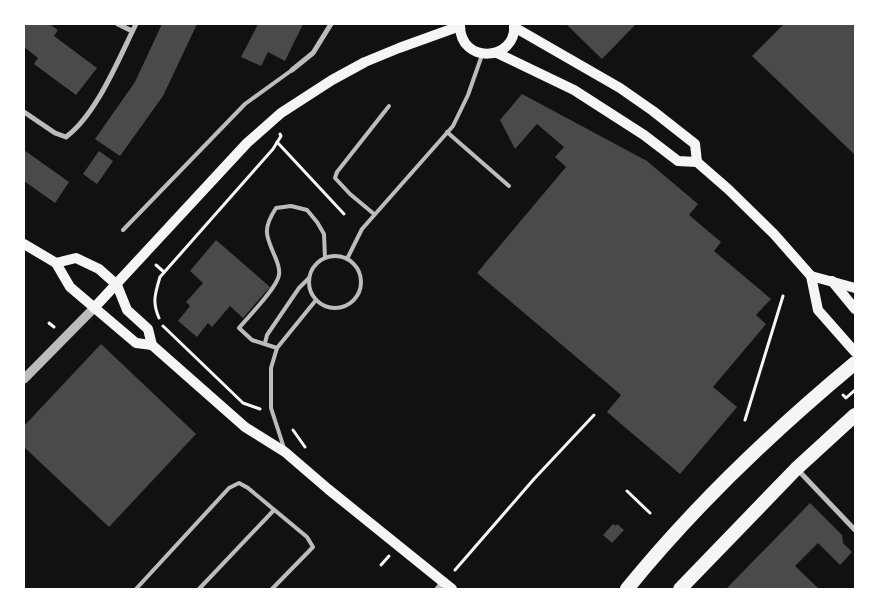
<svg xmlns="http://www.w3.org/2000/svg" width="879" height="613" font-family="'Archivo Narrow',sans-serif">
  <rect width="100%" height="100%" fill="#111"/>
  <g fill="#4a4a4a">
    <polygon points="24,24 49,24 58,30 54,36 97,68 76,95 34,64 38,58 24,47"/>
    <polygon points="162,24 197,24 163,96 120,156 95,139 135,82"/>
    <polygon points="258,24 303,24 285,61 268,52 261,66 241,57"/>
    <polygon points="566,24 636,24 602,59"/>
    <polygon points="784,24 852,24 855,27 855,155 752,56"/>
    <polygon points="522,94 647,161 698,204 689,215 721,242 714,251 771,299 756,315 766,324 713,387 737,407 680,474 607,412 621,395 477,273 566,167 555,157 564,147 537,124 515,149 500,120"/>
    <polygon points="24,150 69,182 55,203 24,181"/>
    <polygon points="99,151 113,161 97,184 83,174"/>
    <polygon points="216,240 270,287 243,318 230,306 212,327 208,323 197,337 178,321 190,306 186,302 203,283 190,271"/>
    <polygon points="101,344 196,434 109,527 24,447 24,426"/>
    <polygon points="810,503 842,535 843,543 852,552 840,565 818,543 795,566 819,589 726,589"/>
    <polygon points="613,524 616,526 617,524 624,530 612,543 603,535"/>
  </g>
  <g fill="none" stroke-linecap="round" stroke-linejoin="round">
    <g stroke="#f5f5f5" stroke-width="3">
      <polyline points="277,142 344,214"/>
      <polyline points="156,265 164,272"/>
      <path d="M159,318C152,302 155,294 160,277L273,149L281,136L280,134"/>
      <polyline points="49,323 54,327"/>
      <polyline points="163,326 243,403 260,409"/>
      <polyline points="843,395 846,398 855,390"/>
      <polyline points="745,420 783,296"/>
      <polyline points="293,430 305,447"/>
      <polyline points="627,491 650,513"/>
      <polyline points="381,565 389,556"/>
      <polyline points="455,570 534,479 594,415"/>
    </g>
    <g stroke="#bcbcbc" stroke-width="4">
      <polyline points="447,132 509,186"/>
      <polyline points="374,214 350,194 335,178 337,172 389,106"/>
      <polyline points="123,230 245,104 292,70"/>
      <circle cx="335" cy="282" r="26"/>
      <polyline points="347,259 362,229 453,126 468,95 482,55"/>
      <polyline points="265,343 267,335 299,288 309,278"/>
      <path d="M277,348L252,340L239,328C248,317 277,288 279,275C280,269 278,264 276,259C267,237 261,231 276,208L291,206L307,210L317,222L324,234L325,258"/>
      <polyline points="284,448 271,408 271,368 277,348 316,300"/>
      <polyline points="136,589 229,488 239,483 248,488 307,537 313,547 272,589"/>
      <polyline points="199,589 274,510"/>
    </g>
    <g stroke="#bcbcbc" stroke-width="5">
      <polyline points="118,24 132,31"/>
      <polyline points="292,70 313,53 331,24"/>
      <path d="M24,112L55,133L66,137C97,114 119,58 136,24"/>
      <polyline points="797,469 855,530"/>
      <polyline points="437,589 443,582"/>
    </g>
    <polyline stroke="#bcbcbc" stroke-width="9" points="24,379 94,308"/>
    <g stroke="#f5f5f5" stroke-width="10">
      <path d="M460,24C459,66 518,61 514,24"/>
      <polyline points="514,27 620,88 653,111 695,144 697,162"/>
      <polyline points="497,53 574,90 644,135 678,161 697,162 728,189 774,234 811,276 818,310 855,352"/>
      <polyline points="24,244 56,263 70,287 136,343 152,345"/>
      <polyline points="56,263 76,258 99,269 117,285 127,310 148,329 152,345 245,427 285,452 328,489 452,589"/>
      <polyline points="811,276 855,288"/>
      <polyline points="832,281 855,309"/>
      <polyline points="94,308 247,143 281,113 332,80 365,62 399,48 460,26"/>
    </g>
    <g stroke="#f5f5f5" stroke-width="14">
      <path d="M627,589C695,505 772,432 855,363"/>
      <polyline points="680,589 796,469 855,415"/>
    </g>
  </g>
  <rect width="879" height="613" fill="none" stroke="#ffffff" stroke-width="50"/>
</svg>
